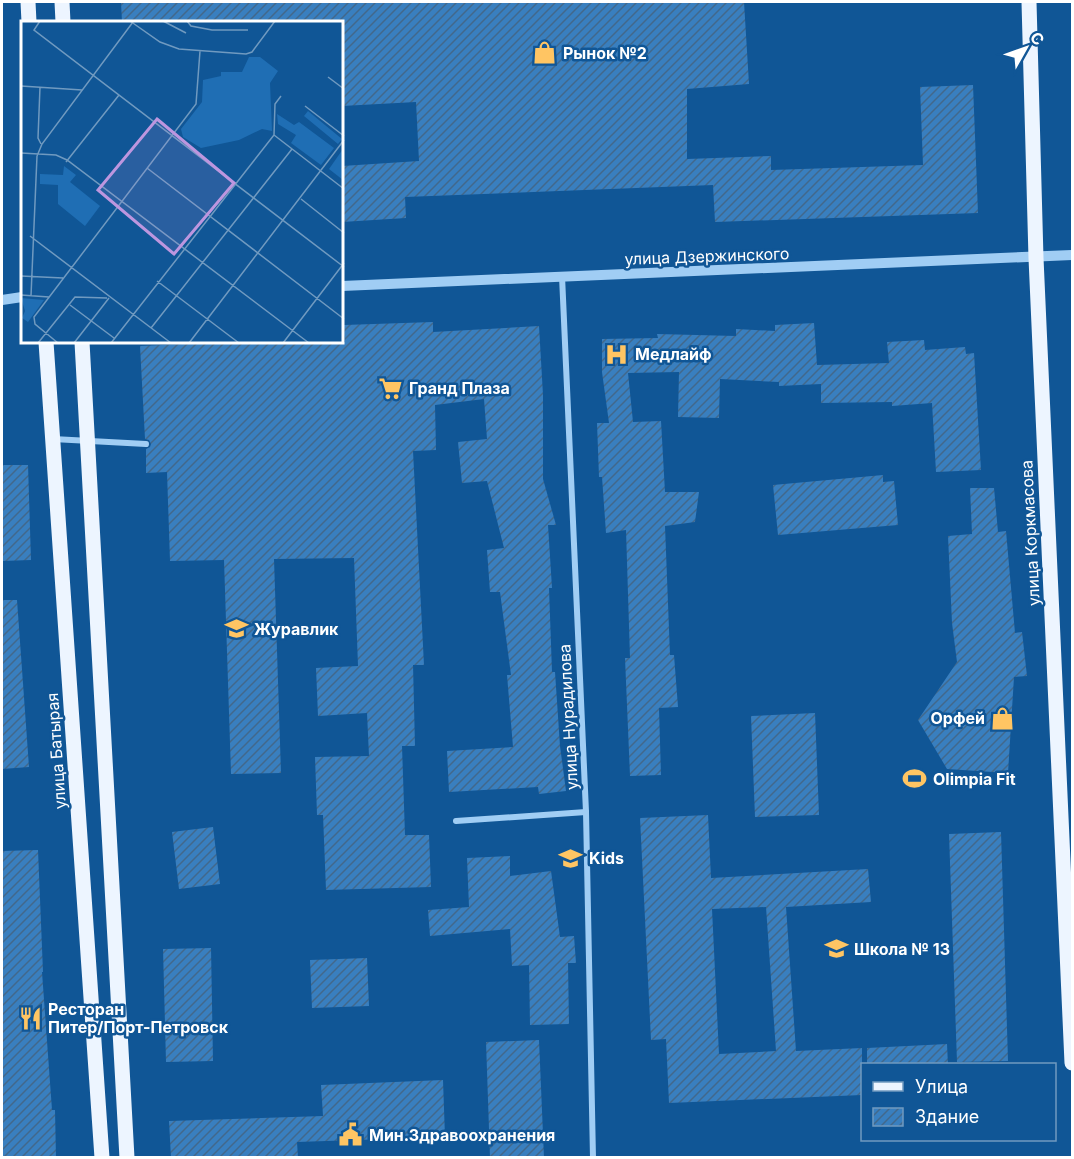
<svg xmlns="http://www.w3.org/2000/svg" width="1074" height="1159" font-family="Inter,sans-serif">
  <defs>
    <pattern id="building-hatch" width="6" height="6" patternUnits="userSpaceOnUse" patternTransform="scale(1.5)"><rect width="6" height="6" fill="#397fbf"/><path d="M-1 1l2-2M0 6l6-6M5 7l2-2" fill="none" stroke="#42688b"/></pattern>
  </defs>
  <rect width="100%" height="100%" fill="#105696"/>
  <g fill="url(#building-hatch)" fill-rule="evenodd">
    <polygon points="121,2 744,2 749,84 687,89 687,159 771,156 771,170 923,165 920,87 973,85 978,213 715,222 713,185 405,197 406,218 342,222 342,166 419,161 416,102 342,106 342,22 122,22"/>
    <polygon points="433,322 433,332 539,326 543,395 543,479 556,525 548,525 552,588 549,588 552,672 555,672 560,746 566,791 539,794 538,787 449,792 447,751 513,747 507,675 511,675 500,592 490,592 487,550 504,548 487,481 462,483 458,442 487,439 484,399 435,405 436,450 413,451 424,665 413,665 415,746 402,746 405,835 429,835 431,887 326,890 323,815 317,815 315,757 369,756 367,713 318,716 316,668 358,666 354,558 274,559 281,773 231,774 224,560 170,561 167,472 146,473 146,449 150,447 151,444 149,440 145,439 140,346 231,342 345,342 344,325"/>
    <polygon points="814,323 817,365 889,363 887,342 924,340 925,350 965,347 966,354 974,353 981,470 936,472 932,403 892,406 892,402 821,403 821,384 779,386 779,382 720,379 719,418 678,417 679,372 628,373 633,422 661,421 665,492 699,492 695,522 665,526 670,655 674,655 678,707 659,708 661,775 630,776 625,658 630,658 626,530 606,533 602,477 599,477 597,423 609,423 602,372 602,339 658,338 657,334 736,336 736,329 775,331 775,325"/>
    <polygon points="2,465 28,465 31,560 2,561"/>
    <polygon points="883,475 883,482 894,481 898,525 778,535 773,485"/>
    <polygon points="970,488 994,488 998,532 1006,531 1015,633 1022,632 1027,676 1014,677 1008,773 947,769 918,720 957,662 952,623 948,536 972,534"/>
    <polygon points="2,600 17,600 29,767 2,769"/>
    <polygon points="815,713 819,815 755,817 751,716"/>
    <path d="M708,815L711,878L868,869L871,902L786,907L796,1051L862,1048V1095L669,1103L666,1039L651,1040L640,818ZM766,907L776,1051L719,1054L712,909Z"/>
    <polygon points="213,827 220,884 179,889 172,832"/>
    <polygon points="1001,832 1008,1061 957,1062 949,834"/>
    <polygon points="38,850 43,972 42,972 52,1110 55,1110 56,1158 2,1158 2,851"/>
    <polygon points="510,856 510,876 551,871 560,937 574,936 576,963 568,963 569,1024 530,1025 529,965 512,966 510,929 430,936 428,910 469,907 467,858"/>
    <polygon points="211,948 213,1061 166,1062 163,949"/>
    <polygon points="367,958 369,1006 312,1008 310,960"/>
    <polygon points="539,1040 544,1158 490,1158 486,1042"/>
    <polygon points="947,1044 948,1065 867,1065 867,1048"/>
    <polygon points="443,1080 445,1137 297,1142 298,1158 171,1158 169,1121 323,1116 321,1085"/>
  </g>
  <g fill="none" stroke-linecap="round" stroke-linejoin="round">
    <g stroke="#a0cdf4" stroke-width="6">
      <polyline points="562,276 586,812 593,1158"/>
      <polyline points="53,439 146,444"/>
      <polyline points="456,821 586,812"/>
    </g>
    <g stroke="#a0cdf4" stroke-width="10">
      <polyline points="342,286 1072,255"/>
      <polyline points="2,300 22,297"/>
    </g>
    <g stroke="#edf5ff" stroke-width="15">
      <polyline points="28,2 29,22"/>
      <polyline points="62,2 63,22"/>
      <polyline points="1029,2 1036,258 1072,1063"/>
      <polyline points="46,342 102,1158"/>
      <polyline points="82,342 127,1158"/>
    </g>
  </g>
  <defs>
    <symbol id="shop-bare" viewBox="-9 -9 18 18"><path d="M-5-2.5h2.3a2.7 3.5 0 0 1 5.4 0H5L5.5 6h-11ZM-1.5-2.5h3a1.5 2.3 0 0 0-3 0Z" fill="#ffc563" stroke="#105696" stroke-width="2.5" paint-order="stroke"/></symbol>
    <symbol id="hospital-bare" viewBox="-9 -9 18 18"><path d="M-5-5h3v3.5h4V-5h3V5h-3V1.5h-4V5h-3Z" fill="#ffc563" stroke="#105696" stroke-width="2.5" paint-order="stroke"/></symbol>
    <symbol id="supermarket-bare" viewBox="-9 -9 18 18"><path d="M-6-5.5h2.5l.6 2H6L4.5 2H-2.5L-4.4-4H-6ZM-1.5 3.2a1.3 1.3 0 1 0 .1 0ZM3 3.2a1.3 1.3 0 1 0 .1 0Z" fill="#ffc563" stroke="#105696" stroke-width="2.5" paint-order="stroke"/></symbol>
    <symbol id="school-bare" viewBox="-9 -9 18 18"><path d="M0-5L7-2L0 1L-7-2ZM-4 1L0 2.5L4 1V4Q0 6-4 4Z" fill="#ffc563" stroke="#105696" stroke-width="2.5" paint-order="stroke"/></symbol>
    <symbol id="stadium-bare" viewBox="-9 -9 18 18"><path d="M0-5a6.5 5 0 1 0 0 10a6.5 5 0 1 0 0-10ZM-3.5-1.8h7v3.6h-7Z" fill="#ffc563" stroke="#105696" stroke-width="2.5" paint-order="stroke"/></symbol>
    <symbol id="restaurant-bare" viewBox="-9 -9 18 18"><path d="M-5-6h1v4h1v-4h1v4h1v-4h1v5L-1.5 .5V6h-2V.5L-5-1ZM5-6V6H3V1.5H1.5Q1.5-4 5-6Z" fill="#ffc563" stroke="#105696" stroke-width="2.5" paint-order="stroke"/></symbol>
    <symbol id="civic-bare" viewBox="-9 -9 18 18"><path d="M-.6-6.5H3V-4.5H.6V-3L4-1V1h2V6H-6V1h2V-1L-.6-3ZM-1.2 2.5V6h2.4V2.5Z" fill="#ffc563" stroke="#105696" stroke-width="2.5" paint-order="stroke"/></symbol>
  </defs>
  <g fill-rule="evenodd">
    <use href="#shop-bare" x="528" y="36" width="33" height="33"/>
    <use href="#hospital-bare" x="600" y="338" width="33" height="33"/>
    <use href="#supermarket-bare" x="374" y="372" width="33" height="33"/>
    <use href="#school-bare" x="220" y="612" width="33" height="33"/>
    <use href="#shop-bare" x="986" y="702" width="33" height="33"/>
    <use href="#stadium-bare" x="898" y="762" width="33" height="33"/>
    <use href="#school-bare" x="554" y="842" width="33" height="33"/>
    <use href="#school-bare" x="820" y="932" width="33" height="33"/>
    <use href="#restaurant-bare" x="14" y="1002" width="33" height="33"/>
    <use href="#civic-bare" x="334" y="1118" width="33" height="33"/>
  </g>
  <g text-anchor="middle" stroke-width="5" stroke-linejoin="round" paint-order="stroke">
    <g font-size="16" font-weight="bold" fill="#fff" stroke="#105696" text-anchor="start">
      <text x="563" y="59">Рынок №2</text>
      <text x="635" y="360">Медлайф</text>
      <text x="409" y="394">Гранд Плаза</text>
      <text x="254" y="635">Журавлик</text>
      <text x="985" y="724" text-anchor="end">Орфей</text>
      <text x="933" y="785">Olimpia Fit</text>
      <text x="589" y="864">Kids</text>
      <text x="854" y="955">Школа № 13</text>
      <text x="48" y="1015">Ресторан<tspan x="48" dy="18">Питер/Порт-Петровск</tspan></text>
      <text x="369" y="1141">Мин.Здравоохранения</text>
    </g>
    <g font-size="16" fill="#fff" stroke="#105696">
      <text transform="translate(707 256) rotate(-2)" y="6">улица Дзержинского</text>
      <text transform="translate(1030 533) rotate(-93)" y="6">улица Коркмасова</text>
      <text transform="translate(568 717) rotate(-93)" y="6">улица Нурадилова</text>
      <text transform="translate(56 751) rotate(-94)" y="6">улица Батырая</text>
    </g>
  </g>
  <g transform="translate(21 21)">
    <rect width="322" height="322" fill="#105696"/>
    <path d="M228,36H239L257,50L249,62L251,110L241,108L218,119L180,127L162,116L160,108L181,81L182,59L200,55V51H221ZM287,90L321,118L317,123L283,95ZM256,93L273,104L278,101L313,127L300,144L270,122L275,114L257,103ZM43,145L55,154L49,161L79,185L64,205L37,183V164L19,163V153L42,154ZM0,277L23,279L7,301L1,297L4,290Z" fill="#1f6eb4"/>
    <path d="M322,128V159L308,148Z" fill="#1f6eb4"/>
    <path fill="none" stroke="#709ac0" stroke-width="1.5" d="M19,0L13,9L323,246M109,0L139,21L158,28L225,33L231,31L254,0M142,0L165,12M166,0L170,5L191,9H227M307,56L323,68M0,65L61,69M19,66L17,117L20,123M284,85L323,115M253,114L323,168M0,132L35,134L46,139L288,322M16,135L21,123L112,1M45,141L98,74M126,147L323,298M280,178L323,212M9,215L150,322M0,255L42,257M136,260L218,322M0,274L28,276M10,275L16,135M49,284L93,317M130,307L271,128M17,322L54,276L86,277M37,322L14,303L13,296L175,83L179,30M53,322L88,277M90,322L253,114L254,83L260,75M168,322L323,119M262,322L323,242"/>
    <path fill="#bd96df" fill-opacity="0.15" stroke="#bd96df" stroke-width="3" d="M136,98L213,162L153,233L77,169Z"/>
    <rect width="322" height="322" fill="none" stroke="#fff" stroke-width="3"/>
  </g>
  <rect width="1074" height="1159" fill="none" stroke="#ffffff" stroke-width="6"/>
  <rect x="861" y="1063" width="195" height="78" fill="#105696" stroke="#709ac0" stroke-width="1.5"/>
  <rect x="873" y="1082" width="30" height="9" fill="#edf5ff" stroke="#709ac0" stroke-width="1.5"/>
  <text x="915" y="1093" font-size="18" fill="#ffffff">Улица</text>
  <rect x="873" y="1108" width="30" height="18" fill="url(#building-hatch)" stroke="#709ac0" stroke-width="1.5"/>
  <text x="915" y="1123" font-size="18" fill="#ffffff">Здание</text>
  <g transform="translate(1026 48) rotate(50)" stroke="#105696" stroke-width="4.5" paint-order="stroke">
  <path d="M0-4.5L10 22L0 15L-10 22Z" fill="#ffffff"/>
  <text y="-9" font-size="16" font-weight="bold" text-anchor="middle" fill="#ffffff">С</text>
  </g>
</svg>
